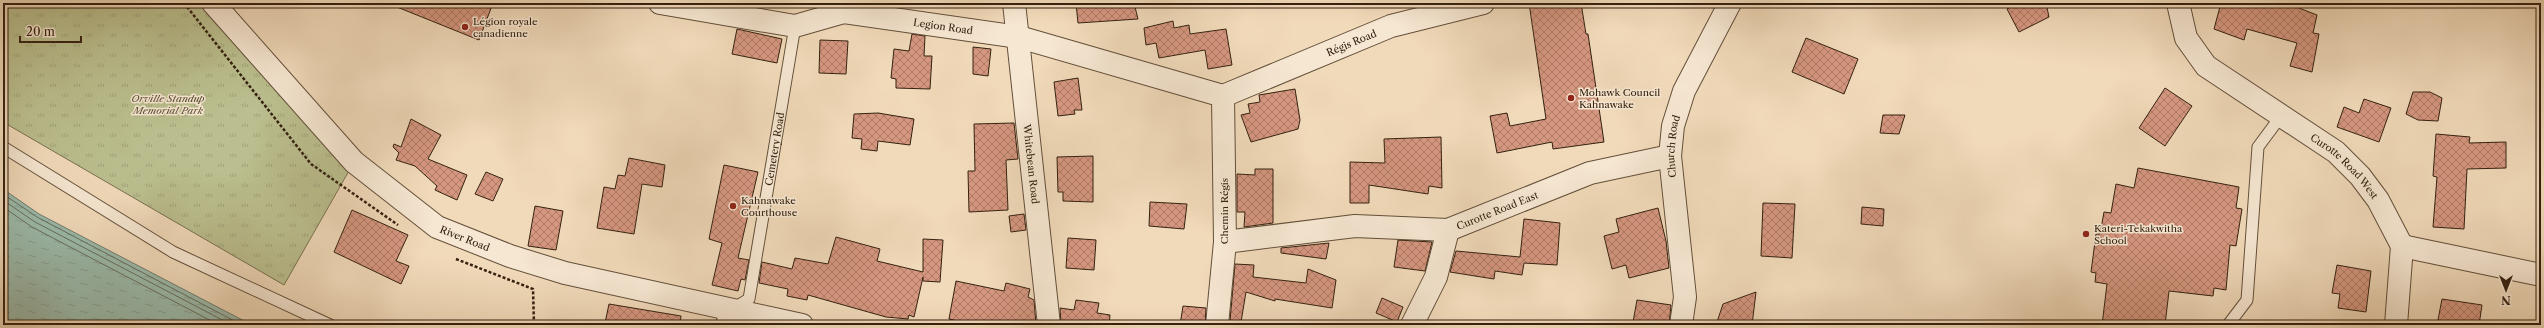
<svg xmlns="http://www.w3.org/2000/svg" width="2544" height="328" font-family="'Libre Caslon Text',serif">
  <defs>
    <pattern id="park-tufts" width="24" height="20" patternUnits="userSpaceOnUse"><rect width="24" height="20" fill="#bbbf8f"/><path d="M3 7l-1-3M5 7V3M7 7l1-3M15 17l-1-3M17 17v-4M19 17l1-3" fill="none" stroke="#a1a47a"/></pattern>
    <pattern id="water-ripples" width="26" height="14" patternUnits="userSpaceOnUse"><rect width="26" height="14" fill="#9bbbac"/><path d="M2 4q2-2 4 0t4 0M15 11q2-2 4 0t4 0" fill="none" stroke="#86a093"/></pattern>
    <pattern id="building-cross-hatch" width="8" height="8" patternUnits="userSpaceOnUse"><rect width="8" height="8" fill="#d69780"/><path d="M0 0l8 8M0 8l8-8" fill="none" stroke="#ae7b67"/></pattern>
  </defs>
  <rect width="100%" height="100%" fill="#f1daba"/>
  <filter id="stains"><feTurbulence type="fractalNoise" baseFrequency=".005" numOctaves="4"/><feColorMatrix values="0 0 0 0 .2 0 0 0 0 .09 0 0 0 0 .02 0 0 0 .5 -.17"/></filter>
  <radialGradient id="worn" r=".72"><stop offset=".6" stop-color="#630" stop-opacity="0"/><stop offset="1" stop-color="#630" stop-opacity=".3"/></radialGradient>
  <polygon fill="url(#park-tufts)" stroke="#787050" points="3,3 213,3 354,162 284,285 3,122"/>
  <polygon fill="url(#water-ripples)" stroke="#727d6e" points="3,189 39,214 252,325 3,325"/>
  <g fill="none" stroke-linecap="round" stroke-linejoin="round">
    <g stroke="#686e5e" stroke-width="1">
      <polyline points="3,194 37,217 242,325"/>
      <polyline points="3,200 35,222 232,325"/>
      <polyline points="3,207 32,227 219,325"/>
    </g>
  </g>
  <g fill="url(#building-cross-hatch)" stroke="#342110">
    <polygon points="387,3 493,3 479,40"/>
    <polygon points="1076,3 1134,3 1138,19 1078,23"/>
    <polygon points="1529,3 1581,3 1586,34 1588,34 1604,142 1553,149 1552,142 1497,153 1490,116 1507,113 1510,126 1546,119"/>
    <polygon points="2018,3 2046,3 2049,17 2019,32 2007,9"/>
    <polygon points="2221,3 2286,3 2317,15 2313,33 2319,34 2312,72 2290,66 2297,43 2247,29 2244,40 2214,29"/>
    <polygon points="1173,21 1174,28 1189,25 1190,34 1226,29 1232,65 1208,69 1205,50 1159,58 1156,43 1146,45 1144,28"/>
    <polygon points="737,29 782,39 777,63 732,54"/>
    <polygon points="912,34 925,36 924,56 932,56 930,89 896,88 896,79 891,78 894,49 909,51"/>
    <polygon points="1806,38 1858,59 1844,94 1792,72"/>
    <polygon points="820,40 848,41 846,74 819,73"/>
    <polygon points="973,47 991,49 988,76 973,74"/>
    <polygon points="1078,78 1082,110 1074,110 1075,114 1058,116 1054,82"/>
    <polygon points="2165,88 2192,106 2165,146 2139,128"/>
    <polygon points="1295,89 1300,120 1298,129 1251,142 1241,115 1250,113 1248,104 1260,102 1259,95"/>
    <polygon points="2413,92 2430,92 2442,98 2438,121 2418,120 2406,114"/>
    <polygon points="2364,99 2391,108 2379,142 2337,127 2344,107 2359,113"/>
    <polygon points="878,113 914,119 910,145 878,141 877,151 861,149 862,139 852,138 854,114"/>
    <polygon points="1883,115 1905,115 1899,134 1880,133"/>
    <polygon points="411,119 441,135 428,159 467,175 457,200 435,190 437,186 415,166 396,160 399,153 393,147 394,144 401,147"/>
    <polygon points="1014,123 1018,159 1006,160 1008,210 969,212 968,171 975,171 974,124"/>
    <polygon points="2436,134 2470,137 2469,143 2506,142 2506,168 2467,169 2464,229 2433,227 2437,177 2433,176"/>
    <polygon points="1441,137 1442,188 1429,186 1428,194 1369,185 1369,203 1350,203 1350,162 1385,163 1384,139"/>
    <polygon points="1093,156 1093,202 1063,201 1063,192 1058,192 1057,157"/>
    <polygon points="629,158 665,165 662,187 642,184 634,234 597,228 604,187 615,189 618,175 625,176"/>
    <polygon points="724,165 758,172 738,258 749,260 745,280 741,279 738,291 712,285 722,243 709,239"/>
    <polygon points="2138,168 2239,187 2236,208 2242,209 2236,246 2230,245 2226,290 2214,288 2213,296 2169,291 2165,325 2102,325 2107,284 2095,282 2096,273 2091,272 2096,234 2100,234 2104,212 2111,213 2116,184 2134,188"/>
    <polygon points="1255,169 1273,169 1273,223 1244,227 1245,212 1237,212 1237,174 1255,175"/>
    <polygon points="486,172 503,179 493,201 475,194"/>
    <polygon points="1150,202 1187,204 1184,229 1149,226"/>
    <polygon points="1763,203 1795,204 1792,258 1761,256"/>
    <polygon points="535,206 563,211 556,250 528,246"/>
    <polygon points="1862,207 1884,209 1883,226 1861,224"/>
    <polygon points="1658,208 1666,241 1669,268 1629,278 1626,265 1612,269 1604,236 1619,232 1616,219"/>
    <polygon points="352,210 408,235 396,261 409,266 401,284 334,252"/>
    <polygon points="1024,214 1026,230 1011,232 1009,216"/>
    <polygon points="1524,219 1560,223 1557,265 1524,263 1522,275 1495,271 1494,279 1450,272 1456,251 1520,257"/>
    <polygon points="836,237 880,249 877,261 923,272 923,239 943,240 940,282 923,281 923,277 914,317 909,315 908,319 886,317 808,295 807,300 787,296 788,289 759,283 762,262 792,269 795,258 828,264"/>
    <polygon points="1068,238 1096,240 1094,270 1066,268"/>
    <polygon points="1398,240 1432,242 1425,271 1394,267"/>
    <polygon points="1329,243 1326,259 1281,253 1281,248"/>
    <polygon points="1235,264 1254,265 1253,277 1306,283 1308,269 1336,280 1332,308 1275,299 1275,301 1246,292 1241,322 1230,321"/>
    <polygon points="2337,265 2371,271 2366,312 2338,308 2340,294 2332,293"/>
    <polygon points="956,281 1004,291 1006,283 1030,289 1028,297 1034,300 1036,325 976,325 949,319"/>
    <polygon points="1756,292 1752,325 1716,325 1723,304"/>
    <polygon points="1382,298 1403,307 1397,322 1376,313"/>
    <polygon points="2442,299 2482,305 2479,325 2437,325"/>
    <polygon points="1076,300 1099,303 1097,313 1110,315 1109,325 1061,325 1060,308 1074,310"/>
    <polygon points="1637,300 1671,305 1669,325 1633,322"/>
    <polygon points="609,304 681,316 680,325 605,323"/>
    <polygon points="1183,306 1206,308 1205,325 1180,325"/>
  </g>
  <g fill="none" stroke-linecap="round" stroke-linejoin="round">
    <defs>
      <g id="service">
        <polyline points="3,147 173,252 330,325"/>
        <path id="s1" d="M733,309L749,299L795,26"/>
        <polyline points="2228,325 2247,300 2258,147 2281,116"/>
      </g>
      <g id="minor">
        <path id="s2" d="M660,3L795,26L844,12L1019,37L1223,96"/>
        <path id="s3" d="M1014,3L1049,325"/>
        <path id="s4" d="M2178,3L2186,38L2206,66L2336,152L2360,176L2378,200L2402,246"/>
        <path id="s5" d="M1223,96L1391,26L1483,3"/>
        <path id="s6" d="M1225,242L1355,226L1448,230L1590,173L1670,156"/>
        <polyline points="2402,246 2541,275"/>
        <polyline points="727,325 731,311"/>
        <polyline points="1217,325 1225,242 1223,96"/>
        <polyline points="1412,325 1436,277 1448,230"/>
        <path id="s7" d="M1681,325L1685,297L1670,156L1673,126L1684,91L1730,3"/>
        <polyline points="2396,325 2402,246"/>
      </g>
      <g id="tertiary">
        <path id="s8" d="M213,3L354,162L437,227L510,256L565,273L802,325"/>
      </g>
    </defs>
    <use href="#service" stroke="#634f3a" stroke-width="13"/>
    <use href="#minor" stroke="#634f3a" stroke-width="24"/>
    <use href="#tertiary" stroke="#634f3a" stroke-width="24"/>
    <g stroke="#342110" stroke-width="2.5" stroke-dasharray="3 2" stroke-linecap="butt">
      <polyline points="184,3 311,164 398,225"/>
      <polyline points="456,259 533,289 534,325"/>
    </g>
    <use href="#service" stroke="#f6e7d2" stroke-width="11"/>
    <use href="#minor" stroke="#f6e7d2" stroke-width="22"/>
    <use href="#tertiary" stroke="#f6e7d2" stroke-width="22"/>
  </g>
  <g fill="#8f2418" stroke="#f6e7d2" stroke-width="1.5">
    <circle cx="465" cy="27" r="4"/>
    <circle cx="1571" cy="98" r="4"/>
    <circle cx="733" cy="206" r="4"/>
    <circle cx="2086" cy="234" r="4"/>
  </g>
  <g text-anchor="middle" stroke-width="3" stroke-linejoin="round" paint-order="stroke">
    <g font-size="10" fill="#342110" stroke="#f6e7d2" text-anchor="start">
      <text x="473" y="25">Légion royale<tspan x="473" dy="12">canadienne</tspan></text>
      <text x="1579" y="96">Mohawk Council<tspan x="1579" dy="12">Kahnawake</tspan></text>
      <text x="741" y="204">Kahnawake<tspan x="741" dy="12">Courthouse</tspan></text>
      <text x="2094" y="232">Kateri-Tekakwitha<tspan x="2094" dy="12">School</tspan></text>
    </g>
    <g font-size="10" fill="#342110" stroke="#f6e7d2">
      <text dy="4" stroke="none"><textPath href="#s2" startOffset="288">Legion Road</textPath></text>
      <text dy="4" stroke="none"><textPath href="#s5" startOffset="139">Régis Road</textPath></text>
      <text dy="4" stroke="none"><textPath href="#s7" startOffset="180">Church Road</textPath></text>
      <text dy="4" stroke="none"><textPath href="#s1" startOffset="171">Cemetery Road</textPath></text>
      <text dy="4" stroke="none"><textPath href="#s3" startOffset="162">Whitebean Road</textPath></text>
      <text dy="4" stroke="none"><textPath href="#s4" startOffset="242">Curotte Road West</textPath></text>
      <text transform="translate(1224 211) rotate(-90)" y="4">Chemin Régis</text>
      <text dy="4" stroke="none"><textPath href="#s6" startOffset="277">Curotte Road East</textPath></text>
      <text dy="4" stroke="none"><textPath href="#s8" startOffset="348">River Road</textPath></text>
    </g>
    <g font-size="10" font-style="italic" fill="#5c5036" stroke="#f6e7d2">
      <text x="168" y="102">Orville Standup<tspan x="168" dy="12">Memorial Park</tspan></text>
    </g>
  </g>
  <rect width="2544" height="328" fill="none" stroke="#f1daba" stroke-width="16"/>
  <rect x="4" y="4" width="2536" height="320" fill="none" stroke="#342110" stroke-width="2"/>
  <rect x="8" y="8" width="2528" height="312" fill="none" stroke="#342110"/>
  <g transform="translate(2506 290) rotate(180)" stroke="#f6e7d2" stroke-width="3" paint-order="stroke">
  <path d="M0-3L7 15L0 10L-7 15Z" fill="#342110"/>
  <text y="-6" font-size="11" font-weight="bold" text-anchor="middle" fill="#342110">N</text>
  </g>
  <path d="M20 36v6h61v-6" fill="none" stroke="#342110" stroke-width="2"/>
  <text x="26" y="36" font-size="12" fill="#342110" stroke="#f6e7d2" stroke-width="3" paint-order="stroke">20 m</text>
  <rect width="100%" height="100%" filter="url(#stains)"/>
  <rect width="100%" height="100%" fill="url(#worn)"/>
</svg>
